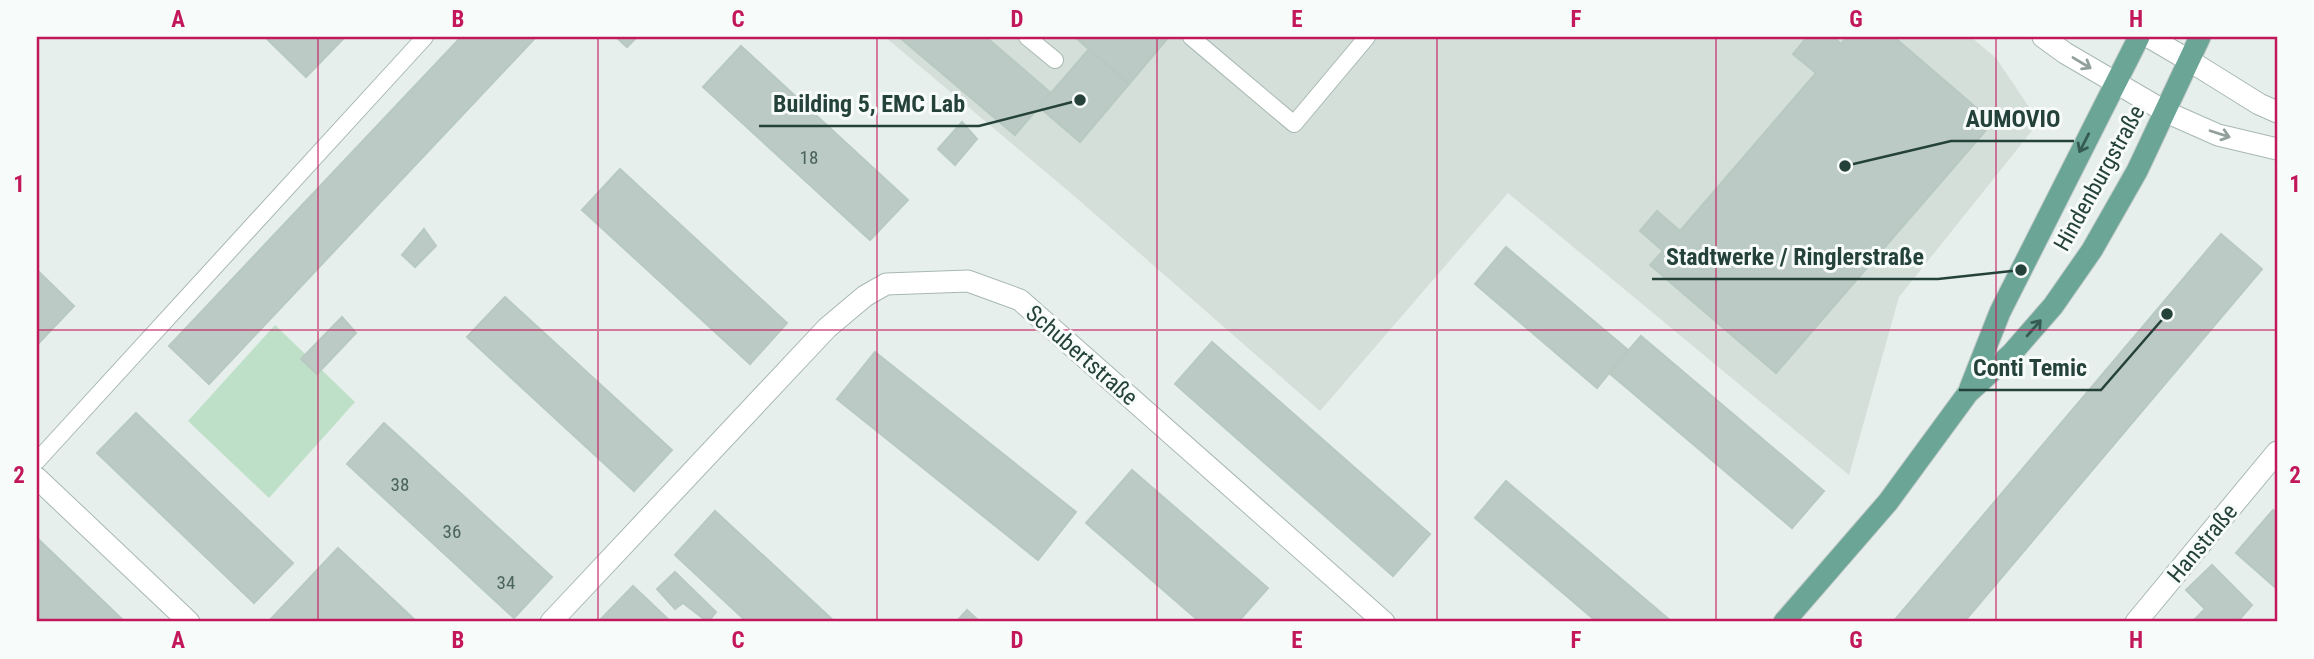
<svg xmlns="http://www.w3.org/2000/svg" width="2314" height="659" font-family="'Roboto Condensed',sans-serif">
  <rect width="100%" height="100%" fill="#e6efeb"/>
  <polygon fill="#d4dfda" points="885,37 1971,37 1996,58 2039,122 1899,297 1849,475 1508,193 1320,411 1073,195"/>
  <polygon fill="#bfe0c8" points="275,325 355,402 269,498 188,421"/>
  <g fill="#bbcac4" stroke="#b8c9c2" stroke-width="2">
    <polygon points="265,37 345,37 306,77"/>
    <polygon points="461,37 536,37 209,384 169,346"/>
    <polygon points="616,37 637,37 627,47"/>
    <polygon points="899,37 986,37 1051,93 1015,135"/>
    <polygon points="1075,37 1165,37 1167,39 1129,84"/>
    <polygon points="1807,37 1833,37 1841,44 1847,37 1894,37 1993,122 1776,373 1650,265 1663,251 1640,231 1657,211 1680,231 1816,73 1793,54"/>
    <polygon points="741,46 908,200 870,240 703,87"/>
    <polygon points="1089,49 1129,84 1080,142 1039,107"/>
    <polygon points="962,122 977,139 955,165 938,149"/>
    <polygon points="620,169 787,323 750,364 582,210"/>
    <polygon points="424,229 436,246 415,267 402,255"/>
    <polygon points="2221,234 2262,269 1964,622 1893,622"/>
    <polygon points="1506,247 1628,350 1597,388 1475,284"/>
    <polygon points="37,270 74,306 37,345"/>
    <polygon points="505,297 672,450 634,491 467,337"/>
    <polygon points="342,317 356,333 317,374 301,359"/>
    <polygon points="1641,336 1824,491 1792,528 1609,373"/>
    <polygon points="1212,342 1430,534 1393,576 1175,384"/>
    <polygon points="875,352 1076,512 1038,560 837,399"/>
    <polygon points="136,413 293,563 254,603 97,453"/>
    <polygon points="384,423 552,577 514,618 347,464"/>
    <polygon points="1132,470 1268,588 1238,622 1200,622 1086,523"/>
    <polygon points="1506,481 1672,622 1597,622 1475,518"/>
    <polygon points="2273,510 2277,514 2277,589 2236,553"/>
    <polygon points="715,511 835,622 747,622 675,555"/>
    <polygon points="37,538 125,622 43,622 37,616"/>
    <polygon points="338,548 416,621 416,622 268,622"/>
    <polygon points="2212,565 2252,605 2238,621 2240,622 2192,622 2205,609 2186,590"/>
    <polygon points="675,572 716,612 708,622 683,603 675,609 657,589"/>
    <polygon points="633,586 671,622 598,622"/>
    <polygon points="967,610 980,622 956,622"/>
  </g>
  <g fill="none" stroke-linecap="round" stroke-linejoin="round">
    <defs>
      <g id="service">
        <polyline points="1027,37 1055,60"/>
        <polyline points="1191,37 1294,124 1367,37"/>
        <polyline points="37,461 425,37"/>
      </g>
      <g id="minor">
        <polyline points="2190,61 2259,104 2277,112"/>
        <polyline points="2166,112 2218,135 2277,149"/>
        <polyline points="37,478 189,622"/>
        <polyline points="551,622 827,328 865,296 886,284 968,281 1020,300 1384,622"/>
        <polyline points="2136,622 2277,452"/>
      </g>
      <g id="tertiary">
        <polyline points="2043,37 2065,53 2166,112"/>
        <polyline points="2149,37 2190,61"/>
      </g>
      <g id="primary">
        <polyline points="1970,388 2000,312 2139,37"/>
        <polyline points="1784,622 1888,502 1968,393 2012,353 2053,306 2092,250 2137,171 2200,37"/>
      </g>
    </defs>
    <use href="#service" stroke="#a8b8b2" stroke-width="18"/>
    <use href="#minor" stroke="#a8b8b2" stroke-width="23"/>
    <use href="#tertiary" stroke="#a8b8b2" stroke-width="23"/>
    <use href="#primary" stroke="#c2cac8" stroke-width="23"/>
    <use href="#service" stroke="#fff" stroke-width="16"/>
    <use href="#minor" stroke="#fff" stroke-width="21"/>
    <use href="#tertiary" stroke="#fff" stroke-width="21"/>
    <use href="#primary" stroke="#6aa596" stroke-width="21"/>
  </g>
  <defs><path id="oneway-shaft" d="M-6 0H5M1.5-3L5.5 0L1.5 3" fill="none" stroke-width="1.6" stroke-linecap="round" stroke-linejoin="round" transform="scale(1.75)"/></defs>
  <g stroke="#92a09c">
    <use href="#oneway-shaft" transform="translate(2082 63) rotate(31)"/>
    <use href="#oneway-shaft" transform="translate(2220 134) rotate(18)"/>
  </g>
  <g stroke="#365b51">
    <use href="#oneway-shaft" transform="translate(2084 143) rotate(117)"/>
    <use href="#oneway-shaft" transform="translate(2034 328) rotate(-49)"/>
  </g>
  <path fill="none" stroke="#c2185b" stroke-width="2" stroke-opacity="0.55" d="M318,37V622M598,37V622M877,37V622M1157,37V622M1437,37V622M1716,37V622M1996,37V622M37,330H2277"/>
  <g text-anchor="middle" stroke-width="6" stroke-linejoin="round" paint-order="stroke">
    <g font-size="19" fill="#4a645c">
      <text x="809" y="164">18</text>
      <text x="400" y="491">38</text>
      <text x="452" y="538">36</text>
      <text x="506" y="589">34</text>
    </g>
    <g font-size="23" fill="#24423a" stroke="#f7fbf9">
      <text transform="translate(2099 178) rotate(-61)" y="8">Hindenburgstraße</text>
      <text transform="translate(1082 355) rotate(41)" y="8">Schubertstraße</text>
      <text transform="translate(2202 543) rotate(-50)" y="8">Hanstraße</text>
    </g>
  </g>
  <path fill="none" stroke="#24423a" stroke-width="2.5" d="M1080 100L979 126H759M1845 166L1951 141H2074M2021 270L1938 279H1652M2167 314L2101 390H1959"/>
  <g fill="#24423a" stroke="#f7fbf9" stroke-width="2.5">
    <circle cx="1080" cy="100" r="7"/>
    <circle cx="1845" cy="166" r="7"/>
    <circle cx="2021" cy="270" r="7"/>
    <circle cx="2167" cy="314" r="7"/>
  </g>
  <g font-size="24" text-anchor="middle" font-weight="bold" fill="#24423a" stroke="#f7fbf9" stroke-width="6" stroke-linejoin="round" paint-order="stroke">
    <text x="869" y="112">Building 5, EMC Lab</text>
    <text x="2013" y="127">AUMOVIO</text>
    <text x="1795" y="265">Stadtwerke / Ringlerstraße</text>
    <text x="2030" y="376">Conti Temic</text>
  </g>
  <rect width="2314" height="659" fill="none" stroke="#f7fbf9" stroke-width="77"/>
  <rect x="38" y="38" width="2238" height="582" fill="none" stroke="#c2185b" stroke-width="2.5"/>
  <g font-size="23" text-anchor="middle" font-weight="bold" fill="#c2185b">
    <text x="178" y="27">A</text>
    <text x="458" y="27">B</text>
    <text x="738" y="27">C</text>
    <text x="1017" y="27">D</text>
    <text x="1297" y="27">E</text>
    <text x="1576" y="27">F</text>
    <text x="1856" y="27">G</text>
    <text x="2136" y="27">H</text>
    <text x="19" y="192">1</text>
    <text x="2295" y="192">1</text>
    <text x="19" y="483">2</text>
    <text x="2295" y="483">2</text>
    <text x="178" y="648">A</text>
    <text x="458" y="648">B</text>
    <text x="738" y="648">C</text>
    <text x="1017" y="648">D</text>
    <text x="1297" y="648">E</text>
    <text x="1576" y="648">F</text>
    <text x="1856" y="648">G</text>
    <text x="2136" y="648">H</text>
  </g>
</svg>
